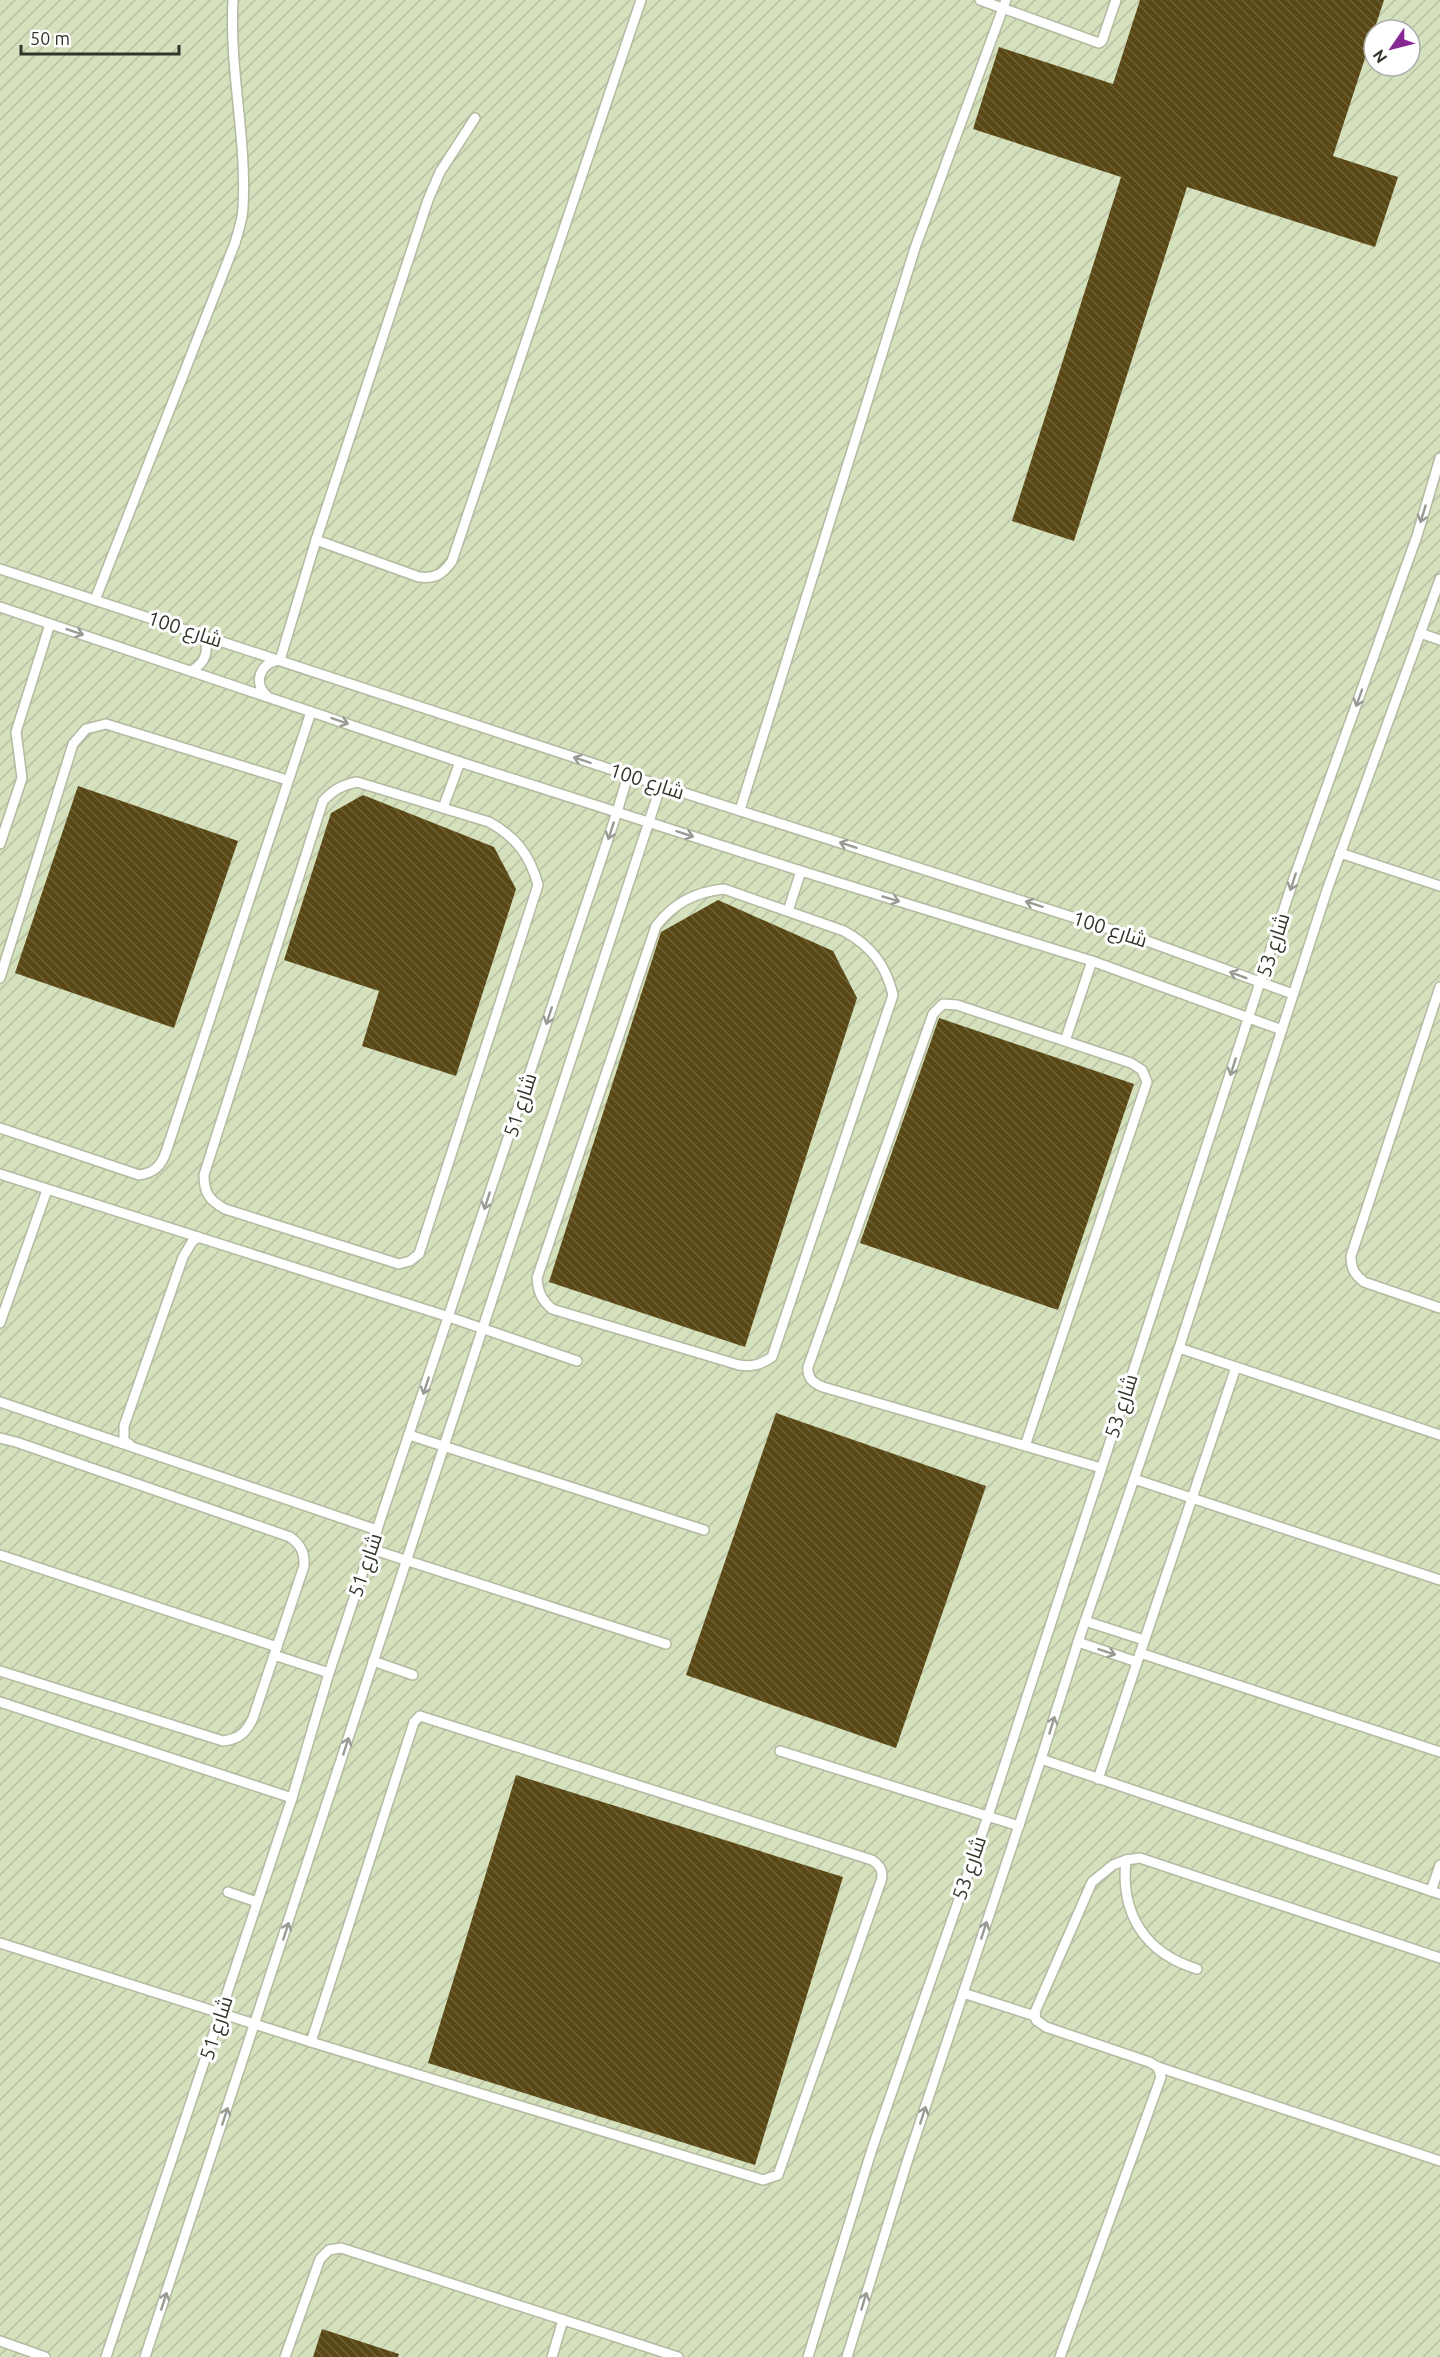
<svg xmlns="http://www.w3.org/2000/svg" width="1440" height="2357" font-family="Ubuntu,Cairo,sans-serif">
  <defs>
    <pattern id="industrial-furrows" width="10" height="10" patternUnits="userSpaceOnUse" patternTransform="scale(1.5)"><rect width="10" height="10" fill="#d5e0bd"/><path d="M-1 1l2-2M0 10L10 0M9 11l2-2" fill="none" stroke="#b7c1a3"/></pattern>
    <pattern id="building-back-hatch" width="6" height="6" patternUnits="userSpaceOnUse" patternTransform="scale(1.5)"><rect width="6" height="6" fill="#594815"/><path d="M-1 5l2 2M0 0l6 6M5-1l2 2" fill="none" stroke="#6e6037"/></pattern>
  </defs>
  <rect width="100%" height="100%" fill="#e3ecd0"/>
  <path fill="url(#industrial-furrows)" fill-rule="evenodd" d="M0,0H1440V2357H0ZM1374,30H1410V66H1374Z"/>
  <g fill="url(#building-back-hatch)">
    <polygon points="1140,0 1384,0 1333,156 1398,177 1375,247 1187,187 1074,541 1012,521 1121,177 973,129 999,47 1113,84"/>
    <polygon points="78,786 238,841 174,1028 15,973"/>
    <polygon points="363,795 494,847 516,889 456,1076 362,1046 379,991 284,960 331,813"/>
    <polygon points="718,900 833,951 857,998 745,1347 549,1282 661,932"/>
    <polygon points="939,1018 1134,1084 1058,1310 860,1243"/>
    <polygon points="776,1413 986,1486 896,1748 686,1675"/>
    <polygon points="516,1775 843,1877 755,2165 428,2063"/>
    <polygon points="322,2329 399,2354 398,2357 313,2357"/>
  </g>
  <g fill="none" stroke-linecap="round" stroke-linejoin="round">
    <defs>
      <g id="service">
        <polyline points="980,0 1099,43 1102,41 1116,0"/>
        <path d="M316,540L419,577C435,579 443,574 452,561L641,0"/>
        <polyline points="0,569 628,775 1144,940 1293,994"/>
        <path d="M95,600L235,243C238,232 243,219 243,207C247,138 229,70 233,0"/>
        <polyline points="0,607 460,762 801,871 1092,961 1282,1030"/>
        <polyline points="1420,633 1440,640"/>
        <path d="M191,671C206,663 210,650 203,634"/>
        <path d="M267,696C252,682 261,662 280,660L316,540L428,200L440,172L475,118"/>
        <path d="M357,782L489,822C516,837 530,855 538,885L419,1254L410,1261L399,1264L225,1209C209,1200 204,1193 204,1175L323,801C333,790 342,785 357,782Z"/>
        <polyline points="443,808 460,762"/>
        <polyline points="740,810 915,248 1006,0"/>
        <polyline points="0,844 22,778 16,732 50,624"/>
        <polyline points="1340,853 1440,886"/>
        <path d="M724,889L844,931C871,946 886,965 893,995L772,1357C760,1365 752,1367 739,1365L552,1309C541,1299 538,1292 537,1278L656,926C674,903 695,892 724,889Z"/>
        <polyline points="788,911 801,871"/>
        <polyline points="0,978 73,744 86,729 106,724 287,780"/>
        <path d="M1440,987L1351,1256C1351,1268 1354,1274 1364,1282L1440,1308"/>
        <polyline points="1065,1041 1092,961"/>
        <path d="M0,1128L139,1175C154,1173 161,1166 166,1152L311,712"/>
        <polyline points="0,1174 449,1317 577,1361"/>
        <polyline points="0,1323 47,1190"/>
        <polyline points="1179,1348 1440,1435"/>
        <polyline points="0,1402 377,1530"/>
        <polyline points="409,1435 704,1530"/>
        <path d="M0,1438L16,1442L290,1537C301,1545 305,1553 304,1566L253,1718C246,1733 239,1739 223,1741L0,1671"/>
        <polyline points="129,1444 124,1440 124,1426 183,1257 192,1242 198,1237"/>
        <path d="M1025,1446L1147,1082L1142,1070L1131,1063L957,1005L943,1004L933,1014L808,1367C807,1378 813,1383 823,1387L1101,1468"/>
        <polyline points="1134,1479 1440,1580"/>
        <polyline points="371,1549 666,1644"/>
        <polyline points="0,1555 277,1647"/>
        <polyline points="1085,1621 1144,1640"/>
        <polyline points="1078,1642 1137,1662"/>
        <polyline points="1140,1653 1440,1752"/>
        <polyline points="274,1655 329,1673"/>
        <polyline points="373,1661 413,1675"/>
        <polyline points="0,1702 292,1798"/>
        <path d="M420,1716L872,1860C880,1865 884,1871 881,1881L778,2175L763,2180L311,2042L414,1722Z"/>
        <polyline points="780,1751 1019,1826"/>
        <polyline points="1041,1759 1440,1894"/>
        <polyline points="1098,1779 1236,1367"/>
        <path d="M1126,1860C1120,1914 1145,1953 1197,1969"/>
        <polyline points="1431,1891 1440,1865"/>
        <polyline points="228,1892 257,1902"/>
        <polyline points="0,1943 311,2042"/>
        <polyline points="963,1993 1035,2016"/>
        <polyline points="1158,2067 1440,2161"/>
        <polyline points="0,2341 45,2357"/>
        <polyline points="106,2357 292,1798 329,1673 617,812 628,775"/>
        <polyline points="145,2357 661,785"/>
        <polyline points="285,2357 320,2259 329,2250 341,2248 678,2357"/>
        <polyline points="552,2357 563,2320"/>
        <polyline points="808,2357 872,2149 988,1816 1294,878 1417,536 1440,458"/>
        <polyline points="847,2357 907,2162 1041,1759 1078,1642 1179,1348 1327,890 1440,579"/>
        <polyline points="1060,2357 1161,2077 1158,2067 1149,2062 1046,2027 1036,2020 1035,2012 1092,1882 1113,1865 1126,1860 1140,1858 1440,1958"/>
      </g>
    </defs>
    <use href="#service" stroke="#b2baa0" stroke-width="12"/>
    <use href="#service" stroke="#fff" stroke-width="9"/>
  </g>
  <defs><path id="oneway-shaft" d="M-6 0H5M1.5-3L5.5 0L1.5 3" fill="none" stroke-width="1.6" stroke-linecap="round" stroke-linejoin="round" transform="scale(1.5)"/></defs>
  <g stroke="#989a94">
    <use href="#oneway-shaft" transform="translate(1423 514) rotate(107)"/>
    <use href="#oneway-shaft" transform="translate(75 632) rotate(19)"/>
    <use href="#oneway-shaft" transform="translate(1359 698) rotate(110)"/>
    <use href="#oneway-shaft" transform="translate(340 721) rotate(19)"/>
    <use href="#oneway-shaft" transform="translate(582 760) rotate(-162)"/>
    <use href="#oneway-shaft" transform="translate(611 831) rotate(108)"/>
    <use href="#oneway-shaft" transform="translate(685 834) rotate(18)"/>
    <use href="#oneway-shaft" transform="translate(848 845) rotate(-162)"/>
    <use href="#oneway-shaft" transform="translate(1293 882) rotate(108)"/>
    <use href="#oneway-shaft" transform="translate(891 899) rotate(17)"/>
    <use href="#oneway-shaft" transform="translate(1034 904) rotate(-162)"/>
    <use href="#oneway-shaft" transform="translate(1238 975) rotate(-159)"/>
    <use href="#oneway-shaft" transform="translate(549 1016) rotate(108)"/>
    <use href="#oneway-shaft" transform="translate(1233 1067) rotate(108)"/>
    <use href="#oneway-shaft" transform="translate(487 1201) rotate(108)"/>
    <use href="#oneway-shaft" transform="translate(426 1386) rotate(108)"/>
    <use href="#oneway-shaft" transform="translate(1107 1652) rotate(18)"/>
    <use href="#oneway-shaft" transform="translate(1052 1725) rotate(-73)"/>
    <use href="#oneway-shaft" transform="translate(346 1746) rotate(-72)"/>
    <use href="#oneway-shaft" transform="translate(984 1930) rotate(-72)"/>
    <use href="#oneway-shaft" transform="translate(286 1931) rotate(-72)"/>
    <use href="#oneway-shaft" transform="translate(923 2115) rotate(-72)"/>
    <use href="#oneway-shaft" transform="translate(225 2116) rotate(-72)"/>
    <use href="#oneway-shaft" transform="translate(164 2301) rotate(-72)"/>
    <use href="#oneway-shaft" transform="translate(864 2301) rotate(-73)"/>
  </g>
  <g text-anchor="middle" stroke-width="6" stroke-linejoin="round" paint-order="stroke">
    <g font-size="20" fill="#32352a" stroke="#fff">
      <text transform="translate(185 629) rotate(18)" y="7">شارع 100</text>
      <text transform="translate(647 781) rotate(18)" y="7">شارع 100</text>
      <text transform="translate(1110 929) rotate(18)" y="7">شارع 100</text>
      <text transform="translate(1273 945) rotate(-72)" y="7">شارع 53</text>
      <text transform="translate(520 1105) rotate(-72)" y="7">شارع 51</text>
      <text transform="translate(1121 1406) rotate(-72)" y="7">شارع 53</text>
      <text transform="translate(365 1565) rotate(-71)" y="7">شارع 51</text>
      <text transform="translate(969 1868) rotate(-71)" y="7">شارع 53</text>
      <text transform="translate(216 2028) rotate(-72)" y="7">شارع 51</text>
    </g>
  </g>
  <g transform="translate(1392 48) rotate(235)"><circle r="28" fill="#ffffff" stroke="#adaeaa" stroke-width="1.5"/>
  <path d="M0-4.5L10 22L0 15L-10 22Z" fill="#862994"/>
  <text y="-9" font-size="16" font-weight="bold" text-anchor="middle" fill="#32352a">N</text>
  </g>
  <path d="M21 45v9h158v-9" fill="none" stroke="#32352a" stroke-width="3"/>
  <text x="30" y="45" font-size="18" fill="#32352a" stroke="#ffffff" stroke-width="4.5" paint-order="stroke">50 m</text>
</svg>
